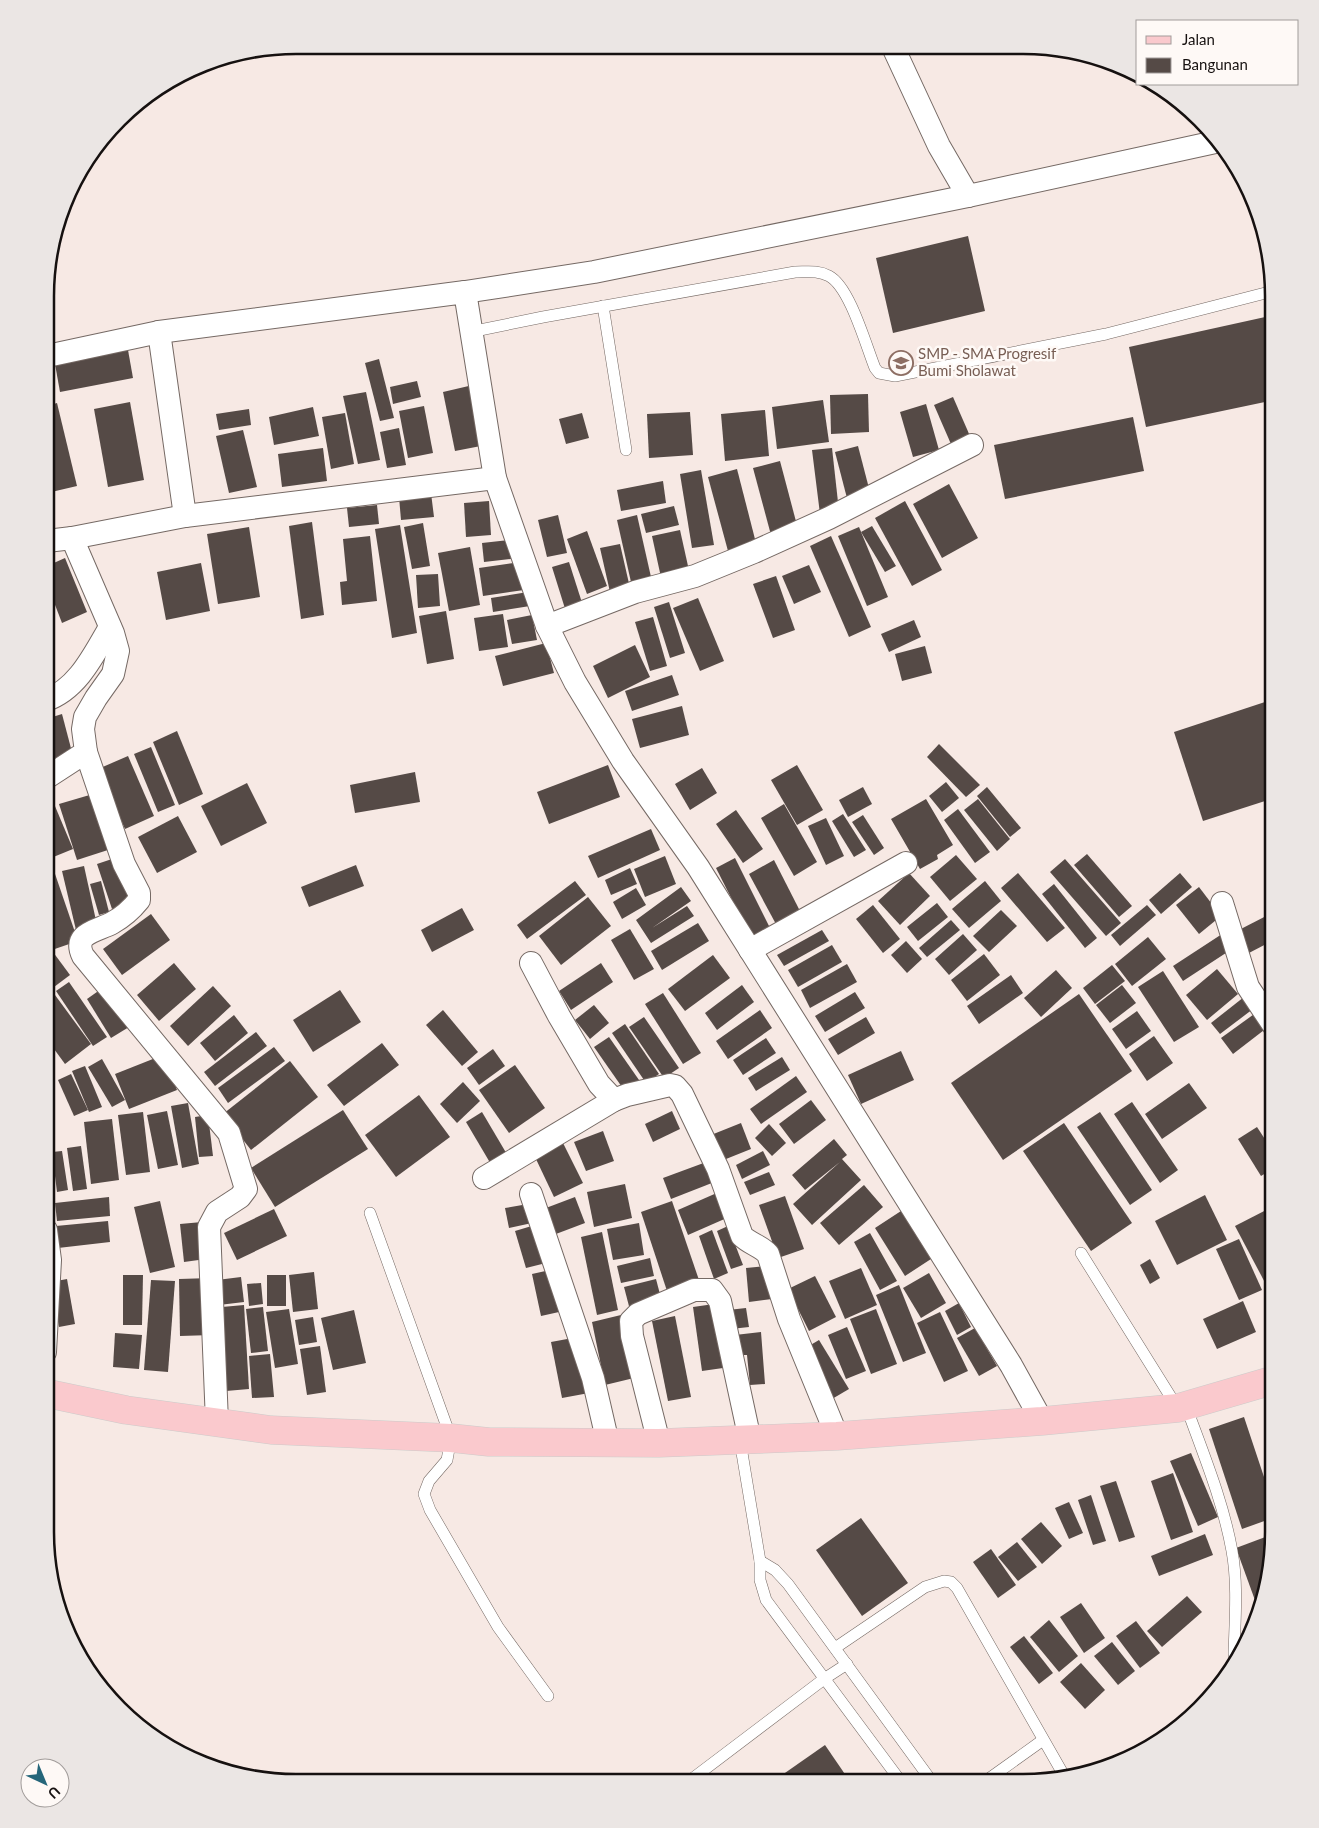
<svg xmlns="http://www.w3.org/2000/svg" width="1319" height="1828" font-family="Lato,sans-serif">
  <rect width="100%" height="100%" fill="#f7e9e4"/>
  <g fill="#554a46">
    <polygon points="968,236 985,311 893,333 876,258"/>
    <polygon points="1274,315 1274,400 1146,427 1129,347"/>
    <polygon points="128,350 133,378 60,392 55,364"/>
    <polygon points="379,359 394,418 380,421 365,363"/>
    <polygon points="417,381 421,397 393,404 390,387"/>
    <polygon points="473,385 486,445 455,451 443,392"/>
    <polygon points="366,392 380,460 358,464 343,396"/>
    <polygon points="868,394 869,432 831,434 830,395"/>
    <polygon points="953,397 973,443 954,451 934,405"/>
    <polygon points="823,400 829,442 777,449 772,407"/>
    <polygon points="130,402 144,480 108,487 94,409"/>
    <polygon points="57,403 77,486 47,493 47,406"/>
    <polygon points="926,404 939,450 913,457 900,412"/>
    <polygon points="424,406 433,453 408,458 399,411"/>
    <polygon points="313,407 319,436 274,445 269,417"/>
    <polygon points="249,409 251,425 219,430 216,414"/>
    <polygon points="765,410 769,456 725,461 721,414"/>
    <polygon points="690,412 693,455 649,458 647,414"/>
    <polygon points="345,413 354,464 331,469 322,417"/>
    <polygon points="582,413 589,438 566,444 559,419"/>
    <polygon points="1133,417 1144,471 1005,499 994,445"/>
    <polygon points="399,428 406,465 387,468 380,432"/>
    <polygon points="243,430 257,487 229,493 216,436"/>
    <polygon points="858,446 871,496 848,502 835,452"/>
    <polygon points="323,448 327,481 282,487 278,454"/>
    <polygon points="832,448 839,511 820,514 812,450"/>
    <polygon points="780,461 798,529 771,535 753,468"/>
    <polygon points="737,469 756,543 728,551 708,477"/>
    <polygon points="701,470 714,545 692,548 680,474"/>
    <polygon points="663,481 666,503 621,511 617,490"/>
    <polygon points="949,484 978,538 942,558 913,504"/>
    <polygon points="431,493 434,517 401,520 399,497"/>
    <polygon points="489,501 491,535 466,537 464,503"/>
    <polygon points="905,501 942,570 912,586 875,518"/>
    <polygon points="377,505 379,524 349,527 347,508"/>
    <polygon points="674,506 679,525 646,533 641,514"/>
    <polygon points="558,515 567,553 547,557 538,520"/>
    <polygon points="637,515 651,577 631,582 617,520"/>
    <polygon points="312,522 324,615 301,619 289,526"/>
    <polygon points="423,523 430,566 412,569 404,527"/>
    <polygon points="400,525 417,633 392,638 375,529"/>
    <polygon points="872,526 896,566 885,572 861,532"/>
    <polygon points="249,527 260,597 218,604 207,534"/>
    <polygon points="859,527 888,597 867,606 838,536"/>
    <polygon points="680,530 690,575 662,582 652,536"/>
    <polygon points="587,531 607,586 587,594 567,539"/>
    <polygon points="370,536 377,601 342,605 340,582 347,581 343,539"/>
    <polygon points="831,536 871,627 849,637 810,546"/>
    <polygon points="509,540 511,559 484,562 482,543"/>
    <polygon points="620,544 630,588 610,592 600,548"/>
    <polygon points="470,547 480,605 449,611 438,553"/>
    <polygon points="65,558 87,612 62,623 47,584 47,566"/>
    <polygon points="521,562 524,590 483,596 479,568"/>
    <polygon points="569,562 584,609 567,615 552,567"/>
    <polygon points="201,563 210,611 166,620 157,572"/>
    <polygon points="809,565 821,592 794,604 782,576"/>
    <polygon points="438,574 440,606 418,608 416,575"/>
    <polygon points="776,576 795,630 773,638 753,584"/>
    <polygon points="528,592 530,606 493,612 491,598"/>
    <polygon points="698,598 724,661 700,671 673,608"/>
    <polygon points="669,602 685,653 670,658 654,607"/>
    <polygon points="446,611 454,659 427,664 419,616"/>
    <polygon points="503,614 508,647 479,651 474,618"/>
    <polygon points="532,615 537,640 512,644 507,620"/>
    <polygon points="653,617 667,666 650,671 635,622"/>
    <polygon points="914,620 921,637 889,652 881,634"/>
    <polygon points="546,643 554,673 503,686 495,656"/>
    <polygon points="635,645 650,677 608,698 593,666"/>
    <polygon points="925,646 932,673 902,681 895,654"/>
    <polygon points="672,675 679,695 632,711 625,691"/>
    <polygon points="1271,700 1274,708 1274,798 1203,821 1174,732"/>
    <polygon points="682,706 689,735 640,748 632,719"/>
    <polygon points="62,714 73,756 51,763 46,747 46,719"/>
    <polygon points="177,731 203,794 179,805 153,742"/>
    <polygon points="939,744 980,785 966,797 927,757"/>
    <polygon points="151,747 175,805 158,812 134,754"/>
    <polygon points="128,756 154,816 125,829 98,769"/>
    <polygon points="608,765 620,797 549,824 537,792"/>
    <polygon points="797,765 823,810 797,825 771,780"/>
    <polygon points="702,768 717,793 690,810 675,784"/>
    <polygon points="415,772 420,802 355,813 350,785"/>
    <polygon points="946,782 959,798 942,812 929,796"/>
    <polygon points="247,783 267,823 221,846 201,806"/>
    <polygon points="863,787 872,804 848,817 839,800"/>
    <polygon points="987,787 1021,828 1010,837 977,796"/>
    <polygon points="93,794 111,849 77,860 59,804"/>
    <polygon points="52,799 73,849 46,860 46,801"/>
    <polygon points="926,799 953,845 937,855 938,859 920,869 891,819"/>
    <polygon points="978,799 1010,839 997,851 964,810"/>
    <polygon points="784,804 817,862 794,876 761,818"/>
    <polygon points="958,809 990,852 975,863 944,820"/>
    <polygon points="736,810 763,849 743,863 716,824"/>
    <polygon points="843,814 866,850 854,857 832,821"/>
    <polygon points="863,815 884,848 874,855 852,822"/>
    <polygon points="178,816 197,852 157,873 138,837"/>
    <polygon points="826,818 844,856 826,865 808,826"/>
    <polygon points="651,829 660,850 598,878 588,856"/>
    <polygon points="1087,854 1132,906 1119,917 1074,865"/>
    <polygon points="956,855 977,879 950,901 930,877"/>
    <polygon points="665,856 676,884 645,897 634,869"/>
    <polygon points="115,858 130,902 112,909 97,864"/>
    <polygon points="735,858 773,934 754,943 716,868"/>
    <polygon points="1065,859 1121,923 1106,936 1050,872"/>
    <polygon points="774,860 801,913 777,926 749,874"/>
    <polygon points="356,865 364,886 309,907 301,887"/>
    <polygon points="84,866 97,925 76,930 62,871"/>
    <polygon points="53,868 78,941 46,952 46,871"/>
    <polygon points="630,868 637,884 611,895 605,880"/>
    <polygon points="909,873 930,896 900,925 878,901"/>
    <polygon points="1018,873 1065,928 1047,942 1001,888"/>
    <polygon points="1180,873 1192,887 1161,914 1149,900"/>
    <polygon points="101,881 109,912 99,915 90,884"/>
    <polygon points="575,881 586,895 527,939 517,925"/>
    <polygon points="985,881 1001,901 969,928 952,909"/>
    <polygon points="1054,884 1097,938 1085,948 1042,894"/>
    <polygon points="681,887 691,901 652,928 687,906 694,916 651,943 636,920"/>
    <polygon points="1199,887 1221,916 1199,934 1176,905"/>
    <polygon points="636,888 646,905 622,919 613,902"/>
    <polygon points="588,897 611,926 561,965 539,936"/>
    <polygon points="937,903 948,917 918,941 907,927"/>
    <polygon points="873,905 900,939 883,953 856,919"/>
    <polygon points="1147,905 1156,915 1120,946 1111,935"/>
    <polygon points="462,908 474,930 432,952 421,930"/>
    <polygon points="1001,910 1017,926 989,952 973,936"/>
    <polygon points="1274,912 1274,940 1247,954 1235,932"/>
    <polygon points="151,914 170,940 122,975 103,949"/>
    <polygon points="951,920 960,930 927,957 919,948"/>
    <polygon points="698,923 709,941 662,970 651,951"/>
    <polygon points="630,929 654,969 634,980 611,940"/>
    <polygon points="822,930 829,941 784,966 777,955"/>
    <polygon points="963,934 977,950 949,975 935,959"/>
    <polygon points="1222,934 1232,949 1183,981 1173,966"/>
    <polygon points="1148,937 1166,959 1132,986 1115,964"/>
    <polygon points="906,941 922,959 907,973 891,955"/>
    <polygon points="832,945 842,962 798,987 788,970"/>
    <polygon points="53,952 70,975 46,993 46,958"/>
    <polygon points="984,954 1000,975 967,1001 951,980"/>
    <polygon points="713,955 730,978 685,1011 668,989"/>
    <polygon points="174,963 196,989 159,1021 137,995"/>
    <polygon points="601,963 613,982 571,1010 559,991"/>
    <polygon points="847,964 857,982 810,1008 801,990"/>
    <polygon points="1112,965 1125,981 1095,1004 1083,988"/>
    <polygon points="1217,969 1238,994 1207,1020 1186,995"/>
    <polygon points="1056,970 1072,988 1041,1017 1024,998"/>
    <polygon points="1163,971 1199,1027 1174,1042 1138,987"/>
    <polygon points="1011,975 1023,993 979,1024 967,1006"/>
    <polygon points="69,982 107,1037 93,1046 56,991"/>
    <polygon points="1274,983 1274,1002 1267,1006 1259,994"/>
    <polygon points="742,985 754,1002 717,1030 705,1013"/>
    <polygon points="1122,985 1136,1003 1110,1023 1096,1005"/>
    <polygon points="213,986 231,1006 188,1046 170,1026"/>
    <polygon points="104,987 129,1027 111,1038 87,999"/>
    <polygon points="340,990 361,1022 313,1052 293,1020"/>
    <polygon points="855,992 865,1008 825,1032 815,1016"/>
    <polygon points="663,993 701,1053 683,1064 645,1004"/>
    <polygon points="1079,994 1132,1071 1003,1160 951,1083"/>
    <polygon points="55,995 91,1044 65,1064 46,1038 46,1002"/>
    <polygon points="1244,997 1253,1009 1220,1034 1211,1023"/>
    <polygon points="594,1005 609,1023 590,1039 575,1020"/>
    <polygon points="443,1010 478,1052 462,1066 426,1025"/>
    <polygon points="760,1010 772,1028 728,1059 716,1041"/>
    <polygon points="1137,1011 1151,1031 1126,1049 1112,1029"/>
    <polygon points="1257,1012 1268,1027 1233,1054 1221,1038"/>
    <polygon points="234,1015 248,1033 215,1061 200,1043"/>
    <polygon points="644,1017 679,1068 664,1078 629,1027"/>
    <polygon points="866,1017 875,1033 838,1055 828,1039"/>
    <polygon points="625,1024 659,1074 646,1083 612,1033"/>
    <polygon points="256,1032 267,1046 215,1086 204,1072"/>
    <polygon points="1154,1036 1173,1063 1147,1081 1129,1054"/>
    <polygon points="609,1037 639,1080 624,1090 594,1047"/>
    <polygon points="766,1038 776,1053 743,1075 733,1060"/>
    <polygon points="382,1043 399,1065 344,1106 327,1085"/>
    <polygon points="274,1047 285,1061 228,1103 218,1088"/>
    <polygon points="493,1049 505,1066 479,1085 467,1068"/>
    <polygon points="901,1051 914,1080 861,1104 848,1075"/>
    <polygon points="163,1055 177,1090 129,1109 115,1074"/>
    <polygon points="782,1057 790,1070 756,1091 748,1078"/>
    <polygon points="102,1059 125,1100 112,1107 88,1067"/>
    <polygon points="290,1061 318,1097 251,1150 223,1114"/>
    <polygon points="515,1065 545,1108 509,1133 479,1090"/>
    <polygon points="85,1066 102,1107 89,1112 72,1071"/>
    <polygon points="71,1074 88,1110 74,1116 58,1080"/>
    <polygon points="796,1076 807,1092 761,1124 750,1109"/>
    <polygon points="463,1082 480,1101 457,1123 440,1104"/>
    <polygon points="1189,1083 1207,1108 1162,1139 1145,1114"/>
    <polygon points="419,1095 450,1137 396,1177 365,1135"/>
    <polygon points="811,1100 826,1120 794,1144 779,1124"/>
    <polygon points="1132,1102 1178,1170 1160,1183 1114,1114"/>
    <polygon points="188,1103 199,1164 182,1168 171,1106"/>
    <polygon points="343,1110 368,1149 275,1207 251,1168"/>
    <polygon points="167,1111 178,1165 158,1169 147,1115"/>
    <polygon points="672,1111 680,1129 653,1142 645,1124"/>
    <polygon points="143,1112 150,1172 126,1175 118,1115"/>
    <polygon points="482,1112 508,1156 492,1166 466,1122"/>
    <polygon points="1100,1112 1152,1190 1130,1205 1077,1127"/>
    <polygon points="208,1115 213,1156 199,1157 195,1117"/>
    <polygon points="112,1119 119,1180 91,1184 84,1122"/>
    <polygon points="741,1123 751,1149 721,1161 711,1135"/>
    <polygon points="1064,1123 1132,1223 1091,1251 1023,1151"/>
    <polygon points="769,1124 786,1143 772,1156 755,1138"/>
    <polygon points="1257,1127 1274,1153 1274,1168 1261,1176 1238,1139"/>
    <polygon points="603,1131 614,1161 586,1171 574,1142"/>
    <polygon points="834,1139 847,1155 842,1159 861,1180 812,1225 793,1204 840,1162 805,1190 792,1175"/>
    <polygon points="563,1143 583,1183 554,1197 535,1157"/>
    <polygon points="81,1146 87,1189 73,1191 67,1148"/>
    <polygon points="62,1151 68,1190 57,1192 52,1152"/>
    <polygon points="763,1151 770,1165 742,1179 736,1165"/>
    <polygon points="46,1159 53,1192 46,1193"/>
    <polygon points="709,1161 717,1181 671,1199 663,1178"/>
    <polygon points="769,1172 775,1185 750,1195 744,1182"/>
    <polygon points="625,1184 632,1218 594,1227 587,1192"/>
    <polygon points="864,1185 883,1207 839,1245 820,1223"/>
    <polygon points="719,1192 729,1217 688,1235 678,1210"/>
    <polygon points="1205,1195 1227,1240 1177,1265 1155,1221"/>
    <polygon points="785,1196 804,1249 778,1258 759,1205"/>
    <polygon points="109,1197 110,1216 57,1221 55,1203"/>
    <polygon points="575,1197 585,1223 548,1237 538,1211"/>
    <polygon points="160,1201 175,1267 150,1273 134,1207"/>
    <polygon points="672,1201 700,1283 668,1294 641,1212"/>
    <polygon points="528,1204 532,1223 509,1228 505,1208"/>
    <polygon points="1274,1206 1274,1293 1271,1294 1235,1226"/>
    <polygon points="274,1209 287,1236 237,1260 224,1233"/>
    <polygon points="901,1211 931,1259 905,1276 875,1228"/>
    <polygon points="108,1221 110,1242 58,1248 56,1226"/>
    <polygon points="202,1222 206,1259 184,1262 180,1224"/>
    <polygon points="639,1223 644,1255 613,1260 607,1229"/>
    <polygon points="535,1225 546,1263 526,1268 515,1231"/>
    <polygon points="728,1226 743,1265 731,1269 717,1231"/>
    <polygon points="712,1230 728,1273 714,1279 699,1236"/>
    <polygon points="602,1232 618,1310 597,1315 581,1237"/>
    <polygon points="870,1233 897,1281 880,1290 854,1242"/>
    <polygon points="1239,1239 1262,1290 1239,1300 1216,1249"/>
    <polygon points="650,1258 654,1276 621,1283 617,1266"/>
    <polygon points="1150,1259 1160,1278 1150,1284 1140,1265"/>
    <polygon points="768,1266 772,1299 749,1302 746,1268"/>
    <polygon points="861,1268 877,1305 845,1319 829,1281"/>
    <polygon points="550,1270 559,1312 541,1316 532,1274"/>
    <polygon points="314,1272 318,1309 293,1312 289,1275"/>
    <polygon points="929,1273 946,1303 921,1318 903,1288"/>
    <polygon points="123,1275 143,1275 142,1325 123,1325"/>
    <rect x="267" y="1275" width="19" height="31"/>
    <polygon points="815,1276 836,1317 809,1331 788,1289"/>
    <polygon points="241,1277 244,1302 219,1305 217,1280"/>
    <polygon points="211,1278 212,1335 180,1336 179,1279"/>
    <polygon points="67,1279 75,1324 59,1327 51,1282"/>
    <polygon points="656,1279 662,1302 630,1310 624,1287"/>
    <polygon points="151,1280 175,1281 168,1372 144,1370"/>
    <polygon points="261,1283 263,1304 249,1306 247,1284"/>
    <polygon points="899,1285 926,1353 903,1362 876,1295"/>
    <polygon points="1243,1301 1256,1332 1217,1349 1203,1319"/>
    <polygon points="959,1303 971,1327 957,1335 945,1311"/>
    <polygon points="714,1304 723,1368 702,1371 693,1307"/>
    <polygon points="244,1305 249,1389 226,1391 222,1307"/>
    <polygon points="263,1307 268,1351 251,1353 246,1309"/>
    <polygon points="746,1308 749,1327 731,1329 728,1310"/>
    <polygon points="289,1309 298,1364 275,1368 266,1312"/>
    <polygon points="876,1309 897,1364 871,1374 850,1319"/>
    <polygon points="354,1310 366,1363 333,1370 321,1318"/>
    <polygon points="940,1312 968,1371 944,1382 917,1323"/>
    <polygon points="621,1315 634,1378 605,1385 592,1322"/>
    <polygon points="675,1316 691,1397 668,1401 652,1321"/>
    <polygon points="313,1317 317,1342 299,1345 295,1320"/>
    <polygon points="847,1327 866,1371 846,1379 828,1335"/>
    <polygon points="975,1328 997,1366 979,1376 957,1338"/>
    <polygon points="761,1332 765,1384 750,1385 747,1355 736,1355 735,1335"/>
    <polygon points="115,1333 142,1335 139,1369 113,1367"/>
    <polygon points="578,1337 589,1393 562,1398 551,1342"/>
    <polygon points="819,1340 849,1389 832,1399 802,1350"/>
    <polygon points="320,1346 326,1392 307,1395 300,1349"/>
    <polygon points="270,1354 274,1397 252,1398 249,1356"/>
    <polygon points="1244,1417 1273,1504 1273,1518 1242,1529 1209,1429"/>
    <polygon points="1191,1453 1218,1517 1198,1526 1170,1461"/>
    <polygon points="1173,1473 1193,1532 1171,1540 1151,1481"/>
    <polygon points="1116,1481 1135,1537 1119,1542 1100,1486"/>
    <polygon points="1091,1495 1106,1541 1093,1545 1078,1500"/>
    <polygon points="1069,1502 1083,1533 1069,1539 1055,1508"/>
    <polygon points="861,1518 908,1583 862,1616 816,1550"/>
    <polygon points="1041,1522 1062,1546 1042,1564 1021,1539"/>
    <polygon points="1205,1534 1213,1555 1159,1576 1151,1556"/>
    <polygon points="1273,1534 1273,1549 1260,1614 1236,1548"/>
    <polygon points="1017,1542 1037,1567 1018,1581 998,1557"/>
    <polygon points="991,1549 1016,1585 998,1598 973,1562"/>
    <polygon points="1187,1596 1202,1612 1162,1647 1147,1631"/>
    <polygon points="1081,1603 1105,1638 1084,1653 1060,1617"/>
    <polygon points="1049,1620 1078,1656 1059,1672 1030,1637"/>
    <polygon points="1136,1621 1160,1653 1140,1668 1116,1636"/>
    <polygon points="1024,1636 1053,1673 1039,1684 1010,1647"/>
    <polygon points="1112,1642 1135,1671 1118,1685 1094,1656"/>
    <polygon points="1081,1663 1105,1690 1085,1709 1060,1682"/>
    <polygon points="825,1745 851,1783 772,1782"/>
  </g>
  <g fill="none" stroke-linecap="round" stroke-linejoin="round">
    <defs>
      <g id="service">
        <polyline points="603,306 626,450"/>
        <path d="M470,332L543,317L795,272C807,272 818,270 829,276C850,287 866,346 875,368L879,373L895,376L1106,334L1273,291"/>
        <polyline points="370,1213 451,1438 447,1460 429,1481 424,1494 430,1510 498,1627 548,1696"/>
        <polyline points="1081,1253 1177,1407"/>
        <path d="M1186,1406C1203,1453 1223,1501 1232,1551C1238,1584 1235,1620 1234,1654L1236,1663"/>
        <polyline points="740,1441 760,1561 760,1580 766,1600 902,1783"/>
        <polyline points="760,1561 775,1570 788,1584 933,1783"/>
        <polyline points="835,1648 925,1587 944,1581 951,1582 957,1588 1066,1779"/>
        <polyline points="688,1782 824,1679 847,1664"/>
        <polyline points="983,1783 1043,1740"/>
      </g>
      <g id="minor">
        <polyline points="893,47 939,146 968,196"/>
        <polyline points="465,292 594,272 968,196 1220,141"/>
        <polyline points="159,332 185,516"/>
        <polyline points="47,356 159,332 465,292 495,478 547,626 575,682 623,761 698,867 1011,1365 1042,1421"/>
        <polyline points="47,541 72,538 185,516 495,478"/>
        <polyline points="547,626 635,592 695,576 754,552 829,518 972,445"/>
        <path d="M46,700C78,689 94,654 110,627"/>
        <path d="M86,752L124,864L139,893V900C131,910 123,917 112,923C97,931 72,933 83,956L229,1133L246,1189L240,1197L217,1212L209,1227L217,1422"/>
        <polyline points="46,778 86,752 83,729 85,717 96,698 113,674 118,651 113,633 72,538"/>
        <polyline points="1222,903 1248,987 1274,1026"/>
        <polyline points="750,950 906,863"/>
        <path d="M531,963L559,1016L599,1084L614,1100L627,1095L670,1085L675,1086L682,1094L718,1169L742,1236C750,1244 761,1246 768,1254L789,1319L837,1436"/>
        <polyline points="484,1178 614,1100"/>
        <polyline points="531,1194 593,1378 608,1443"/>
        <polyline points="45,1352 50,1260 46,1230"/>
        <polyline points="659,1443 632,1336 631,1321 638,1314 694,1290 712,1290 720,1301 750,1440"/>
      </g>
      <polyline id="primary" points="45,1393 126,1410 271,1430 451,1438 489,1442 659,1443 837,1436 1042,1421 1178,1408 1274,1380"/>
    </defs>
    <use href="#service" stroke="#756964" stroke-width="12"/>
    <use href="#minor" stroke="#756964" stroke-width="24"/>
    <use href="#primary" stroke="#cccbca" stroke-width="29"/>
    <use href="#service" stroke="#fff" stroke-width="11"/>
    <use href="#minor" stroke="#fff" stroke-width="22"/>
    <use href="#primary" stroke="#fac9cd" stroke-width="28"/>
  </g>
  <defs>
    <symbol id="school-ring" viewBox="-11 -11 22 22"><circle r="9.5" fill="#fef9f6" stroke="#8d6e63" stroke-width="1.5"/><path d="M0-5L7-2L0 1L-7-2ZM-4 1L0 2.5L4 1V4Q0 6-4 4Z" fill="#8d6e63"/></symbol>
  </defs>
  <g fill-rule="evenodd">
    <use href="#school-ring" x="887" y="349" width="28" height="28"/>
  </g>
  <g text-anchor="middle" stroke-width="5" stroke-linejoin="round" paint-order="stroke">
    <g font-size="15" fill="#785e54" stroke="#fef9f6" text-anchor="start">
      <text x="918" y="359">SMP - SMA Progresif<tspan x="918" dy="17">Bumi Sholawat</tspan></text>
    </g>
  </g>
  <path d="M0 0H1319V1828H0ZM296 54H1023A242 242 0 0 1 1265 296V1532A242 242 0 0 1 1023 1774H296A242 242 0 0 1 54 1532V296A242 242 0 0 1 296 54Z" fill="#ebe6e4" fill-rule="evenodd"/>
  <path fill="none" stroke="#161110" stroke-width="2.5" d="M296 54H1023A242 242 0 0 1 1265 296V1532A242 242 0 0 1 1023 1774H296A242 242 0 0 1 54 1532V296A242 242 0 0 1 296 54Z"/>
  <rect x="1136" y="20" width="162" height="65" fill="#fef9f6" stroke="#a19c9a"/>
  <rect x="1146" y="36" width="25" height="8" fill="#fac9cd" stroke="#a19c9a"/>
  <text x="1182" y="45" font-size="15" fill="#161110">Jalan</text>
  <rect x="1146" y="58" width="25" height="15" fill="#554a46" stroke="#a19c9a"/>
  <text x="1182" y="70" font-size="15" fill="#161110">Bangunan</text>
  <g transform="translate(45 1783) rotate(136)"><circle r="24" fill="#fef9f6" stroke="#a19c9a"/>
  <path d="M0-4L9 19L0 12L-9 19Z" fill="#25667a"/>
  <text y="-8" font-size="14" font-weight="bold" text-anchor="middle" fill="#161110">U</text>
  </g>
</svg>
